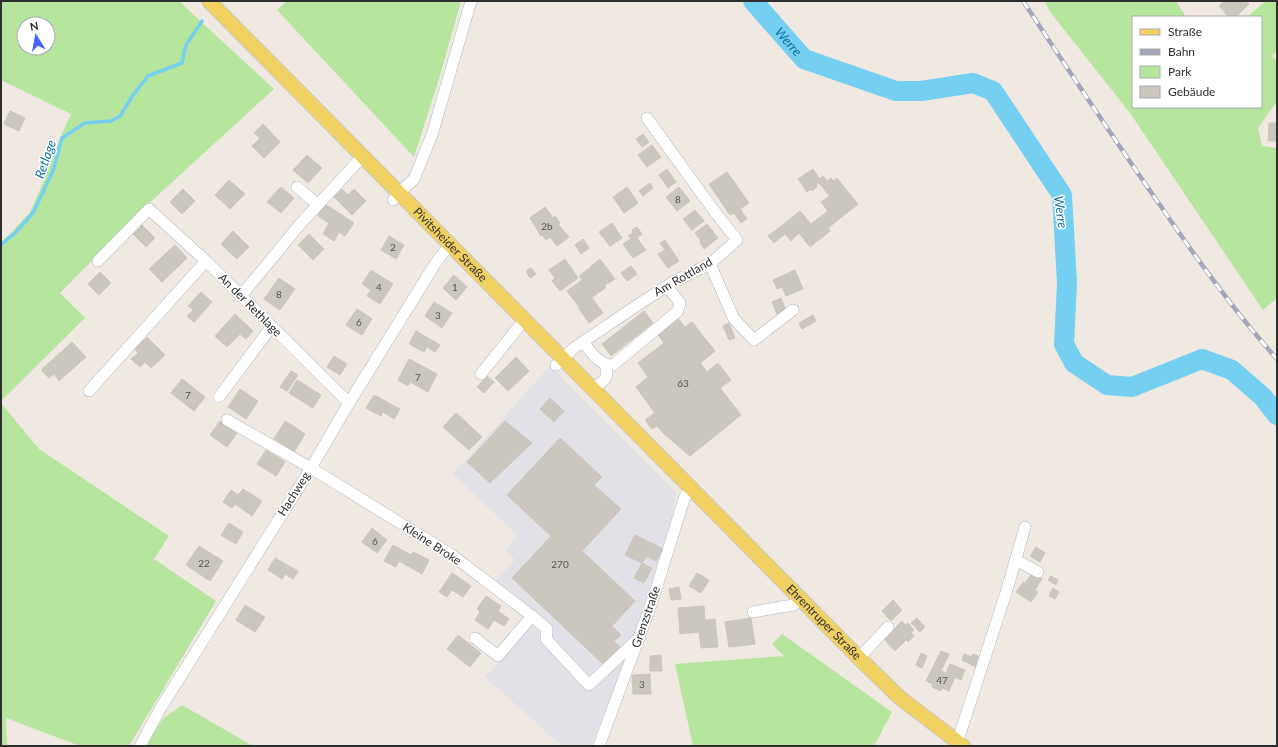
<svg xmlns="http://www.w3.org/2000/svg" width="1278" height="747" font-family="Lato,sans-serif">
  <rect width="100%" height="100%" fill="#efe9e1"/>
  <polygon fill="#e3e1e8" points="550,366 676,492 668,545 627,656 592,746 562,746 485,677 540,616 493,583 515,560 505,550 518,536 453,474"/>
  <g fill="#b6e59e" fill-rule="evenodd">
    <path d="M1,1H180L184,6L274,89L146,206L60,293L85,318L1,401V242L12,232L30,212L43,183L61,136L71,114L1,80ZM24,24H48V48H24Z"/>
    <polygon points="287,1 461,1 442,69 414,157 277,10"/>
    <polygon points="1044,1 1176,1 1186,17 1133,17 1133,107 1261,107 1261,17 1247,17 1266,1 1277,1 1277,50 1272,56 1277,62 1277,101 1258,128 1262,146 1277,148 1277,298 1263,310 1130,113 1051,13"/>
    <polygon points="1,403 39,449 169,536 154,559 216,601 129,746 80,746 6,718 7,746 1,746"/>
    <polygon points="782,634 892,712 874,746 693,746 675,664 784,656 772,644"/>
    <polygon points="182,705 253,746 144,746 164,718"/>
  </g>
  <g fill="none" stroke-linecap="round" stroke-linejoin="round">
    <polyline stroke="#75cff0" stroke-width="3.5" points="1,245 15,233 33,213 53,171 62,138 85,123 111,121 120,116 133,95 148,76 182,63 186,45 202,21"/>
    <path stroke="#75cff0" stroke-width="20" id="s1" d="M753,1L804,59L896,91H921L973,83L993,91L1062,195L1067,283L1064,344L1074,363L1107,385L1132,387L1202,359L1232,370L1263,397L1277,415"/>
  </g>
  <g fill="#cbc7bf" stroke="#cbc5ba">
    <polygon points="1225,1 1245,1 1249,4 1236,17 1229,17 1219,6"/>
    <polygon points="10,111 25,118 19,131 4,124"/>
    <polygon points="1269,123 1277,123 1277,141 1268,141"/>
    <polygon points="263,124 280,142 264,158 252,146 260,138 254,133"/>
    <polygon points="643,134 649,142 642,147 636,139"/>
    <polygon points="652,145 661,157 647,167 638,155"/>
    <polygon points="307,155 322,168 308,183 293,170"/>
    <polygon points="667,169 676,182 668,188 659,175"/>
    <polygon points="813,169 821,181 816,185 817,187 812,191 811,189 807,192 798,179"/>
    <polygon points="727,172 749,203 740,209 747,219 741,223 734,213 730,215 709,184"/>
    <polygon points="823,176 827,181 831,178 833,181 837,178 849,193 836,204 819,183 821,181 819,179"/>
    <polygon points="229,180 245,194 230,209 215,195"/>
    <polygon points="650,183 653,188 643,196 639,191"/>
    <polygon points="281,187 294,198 281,213 267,202"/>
    <polygon points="627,187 638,203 624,213 613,197"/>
    <polygon points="679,187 690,201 677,211 666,197"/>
    <polygon points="183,189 195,201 182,214 170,202"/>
    <polygon points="342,189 348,195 354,189 366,201 352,215 334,197"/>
    <polygon points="849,193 858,204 828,228 830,231 810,247 799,233 791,241 780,227 800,211 811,224 828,211 821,202 829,196 836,204"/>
    <polygon points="325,204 354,223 345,236 339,232 334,241 323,234 329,223 318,216"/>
    <polygon points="545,207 553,218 555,216 560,223 558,224 569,237 557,246 550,237 546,240 542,235 541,236 530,218"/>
    <polygon points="695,210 704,221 692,230 683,219"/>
    <polygon points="612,223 622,238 610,246 599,232"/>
    <polygon points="707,224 718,238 704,249 700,242 701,241 695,233"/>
    <polygon points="142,225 155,238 146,247 133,234"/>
    <polygon points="637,227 642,234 637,238 646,250 633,258 623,244 631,239 628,236 633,233 632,230"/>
    <polygon points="780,227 785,234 774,243 768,236"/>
    <polygon points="233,231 249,247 237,259 221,244"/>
    <polygon points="309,234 324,249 313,260 298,245"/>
    <polygon points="389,236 404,245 396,259 381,250"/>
    <polygon points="583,239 589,248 581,254 575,245"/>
    <polygon points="665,240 679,261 668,268 658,254 665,250 660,243"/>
    <polygon points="175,245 187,258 162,282 149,269"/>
    <polygon points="565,259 578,278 560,291 552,281 555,278 549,270"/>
    <polygon points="600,259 615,279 605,285 605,288 579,307 567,291 582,280 579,276 591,267 591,266"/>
    <polygon points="631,266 637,274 627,281 621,273"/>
    <polygon points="531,268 536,274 530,278 526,271"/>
    <polygon points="371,270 393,284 380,304 367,296 371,290 362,284"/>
    <polygon points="795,270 803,289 786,296 782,287 777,289 773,280"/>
    <polygon points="100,272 111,283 99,295 88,284"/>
    <polygon points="454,275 467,287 456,300 443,288"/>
    <polygon points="279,278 295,289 280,310 264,299"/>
    <polygon points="201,292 212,302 194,322 187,316 193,310 188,306"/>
    <polygon points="592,298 603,313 589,323 578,307"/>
    <polygon points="781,298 786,310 777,314 772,302"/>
    <polygon points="434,302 452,313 442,328 425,316"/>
    <polygon points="357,309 372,319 362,335 346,325"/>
    <polygon points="644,311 653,323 611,356 602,344"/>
    <polygon points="235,314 253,331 246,339 240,334 227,347 215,336"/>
    <polygon points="813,315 816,321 802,329 799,323"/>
    <polygon points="677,317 685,327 692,322 715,351 700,363 707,372 718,363 731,380 720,388 741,415 690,456 663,433 657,426 652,429 645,420 655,413 636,387 648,377 638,363 664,343 657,333"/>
    <polygon points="729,323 735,338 729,340 723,326"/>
    <polygon points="416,331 440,345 435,352 427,347 424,352 409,344"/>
    <polygon points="147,337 165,355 151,368 145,362 140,367 131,359 138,353 135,349"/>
    <polygon points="72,342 86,357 59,381 54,374 49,378 41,370"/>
    <polygon points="334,356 347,364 340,375 327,367"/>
    <polygon points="516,357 529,371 508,391 495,378"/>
    <polygon points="409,359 437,374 428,392 410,382 408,386 398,380"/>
    <polygon points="291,371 298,375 287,391 280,387"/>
    <polygon points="487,376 494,382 484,393 477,387"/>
    <polygon points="182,379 205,397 194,411 171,393"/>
    <polygon points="297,380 321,395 313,408 289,393"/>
    <polygon points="240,389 258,401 246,419 228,407"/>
    <polygon points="374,395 400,409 394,419 383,412 381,416 366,408"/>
    <polygon points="550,398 564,411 554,422 540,409"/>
    <polygon points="456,413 482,437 469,450 443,427"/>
    <polygon points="220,421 237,433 227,447 210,435"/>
    <polygon points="285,421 295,427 284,445 274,439"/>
    <polygon points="505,421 532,443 490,483 467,462"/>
    <polygon points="295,427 305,434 294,452 284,445"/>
    <polygon points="560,438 602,477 594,485 621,509 582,551 635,601 612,626 621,635 614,641 620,647 604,665 512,578 551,536 507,495"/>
    <polygon points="266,450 285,462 276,476 257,464"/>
    <polygon points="243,489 262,501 252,516 235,504 232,508 223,502 231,490 238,495"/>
    <polygon points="229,523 243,532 236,544 221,535"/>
    <polygon points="372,528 387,540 377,553 362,542"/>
    <polygon points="635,535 663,549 656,561 647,556 642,563 625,555"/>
    <polygon points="393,545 411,555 413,552 429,560 422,574 399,561 396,567 384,561"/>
    <polygon points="199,546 223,561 210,581 186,565"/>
    <polygon points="1036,547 1045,553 1040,562 1030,556"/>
    <polygon points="275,558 298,571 293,579 285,574 282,579 268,570"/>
    <polygon points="642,563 652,568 644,583 634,578"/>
    <polygon points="1033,572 1042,579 1035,590 1038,592 1031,602 1016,592 1023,582 1025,583"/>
    <polygon points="452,573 471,586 463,597 452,590 447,597 439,592"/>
    <polygon points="697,573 709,580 701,593 689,586"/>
    <polygon points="1051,576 1058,580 1056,585 1048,580"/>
    <polygon points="679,587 681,599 671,600 669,589"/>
    <polygon points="1053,588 1059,592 1055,599 1049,596"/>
    <polygon points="486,596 501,606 498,611 509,619 504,626 494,620 488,629 475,620 480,612 477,609"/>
    <polygon points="893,600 902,610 891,621 882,611"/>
    <polygon points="245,605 265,617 255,632 236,620"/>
    <polygon points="704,606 705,620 715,619 718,647 701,648 699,632 680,634 678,608"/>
    <polygon points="751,618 755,644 729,647 725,622"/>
    <polygon points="917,618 925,627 920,632 911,623"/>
    <polygon points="902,621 905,625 908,623 914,630 911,632 914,636 908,642 906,640 895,651 884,639"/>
    <polygon points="458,635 481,653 470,667 447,649"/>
    <polygon points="941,651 949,654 941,671 946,673 950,664 965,670 961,680 955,677 949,691 942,688 941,691 932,687 933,684 926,681"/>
    <polygon points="921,653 927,656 922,668 916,665"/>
    <polygon points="964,654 972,657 973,654 980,657 976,667 962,660"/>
    <polygon points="661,655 662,671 650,671 650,656"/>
    <polygon points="650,674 651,694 633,694 632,675"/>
  </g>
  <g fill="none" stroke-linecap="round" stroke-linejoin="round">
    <defs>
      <g id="minor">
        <polyline points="297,187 318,205"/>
        <polyline points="393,200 400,192 414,179 432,135 471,1"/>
        <polyline points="98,261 149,209 206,261 349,403"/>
        <polyline points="710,264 734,319 754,340 793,310"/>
        <polyline points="241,296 301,223 363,156"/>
        <path d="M583,342C592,352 598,365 613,365L678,311L680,303L667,286"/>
        <polyline points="556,365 574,348 636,306 673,282 710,264 737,240 712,208 647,118"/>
        <polyline points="481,374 525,319"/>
        <path d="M594,388C604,380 610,379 605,365"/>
        <polyline points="89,391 206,261"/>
        <polyline points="219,397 272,326"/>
        <polyline points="227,420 311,468 452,555 532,616 547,629 546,639 589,685 640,637"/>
        <polyline points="1016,560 1038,572"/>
        <polyline points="753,612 793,605 801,599"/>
        <polyline points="475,638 498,656 532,616"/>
        <polyline points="859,658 888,627"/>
        <polyline points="140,746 160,709 311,468 349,403 435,264 444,252 451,245"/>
        <polyline points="599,746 652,602 685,496 692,489"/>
        <polyline points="956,746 1006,593 1025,527"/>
      </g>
      <g id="major">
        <path id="s2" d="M209,1L859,658L899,697L963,746"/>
      </g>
    </defs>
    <use href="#minor" stroke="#b4b7c1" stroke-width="12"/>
    <use href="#major" stroke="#c9c9c9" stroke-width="16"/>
    <use href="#minor" stroke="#fff" stroke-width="11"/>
    <use href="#major" stroke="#f2d163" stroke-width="14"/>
    <defs>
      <path id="rail" d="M1023,1C1068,69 1113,138 1160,205C1196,258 1234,311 1277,359"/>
    </defs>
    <use href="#rail" stroke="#a3a6b8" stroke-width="4.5"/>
    <use href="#rail" stroke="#fff" stroke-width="3" stroke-dasharray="9" stroke-linecap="butt"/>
  </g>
  <g text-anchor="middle" stroke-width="3" stroke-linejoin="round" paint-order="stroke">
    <g font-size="10" fill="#555452">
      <text x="678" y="203">8</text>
      <text x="547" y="230">2b</text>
      <text x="393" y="251">2</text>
      <text x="379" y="291">4</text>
      <text x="455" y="291">1</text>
      <text x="279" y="298">8</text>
      <text x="438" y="319">3</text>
      <text x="359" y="326">6</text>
      <text x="418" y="381">7</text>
      <text x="683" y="387">63</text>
      <text x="188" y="399">7</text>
      <text x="375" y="545">6</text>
      <text x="204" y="567">22</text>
      <text x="560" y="568">270</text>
      <text x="942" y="684">47</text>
      <text x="642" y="688">3</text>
    </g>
    <g font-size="12" fill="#2e2e2e" stroke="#fff">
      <text dy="4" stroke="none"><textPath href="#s2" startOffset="343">Pivitsheider Straße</textPath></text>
      <text transform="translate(683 277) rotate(-30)" y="4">Am Rottland</text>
      <text transform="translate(250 305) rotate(45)" y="4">An der Rethlage</text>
      <text transform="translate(294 494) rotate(-58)" y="4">Hachweg</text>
      <text transform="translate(432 544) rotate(33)" y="4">Kleine Broke</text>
      <text transform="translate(646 617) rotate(-71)" y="4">Grenzstraße</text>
      <text dy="4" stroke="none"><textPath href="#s2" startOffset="874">Ehrentruper Straße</textPath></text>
    </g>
    <g font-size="13" font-style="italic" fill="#0d6fa3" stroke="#fff">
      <text dy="5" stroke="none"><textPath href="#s1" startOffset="54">Werre</textPath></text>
      <text transform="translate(45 159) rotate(-71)" y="5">Retlage</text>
      <text transform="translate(1061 212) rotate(82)" y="5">Werre</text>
    </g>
  </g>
  <rect width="1278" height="747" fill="none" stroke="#2e2e2e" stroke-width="4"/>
  <rect x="1132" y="16" width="130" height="92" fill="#ffffff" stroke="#ababab"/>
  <rect x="1140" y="29" width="20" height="6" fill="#f2d163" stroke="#ababab"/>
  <text x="1168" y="36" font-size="12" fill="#2e2e2e">Straße</text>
  <rect x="1140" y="49" width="20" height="6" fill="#a3a6b8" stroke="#ababab"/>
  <text x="1168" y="56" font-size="12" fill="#2e2e2e">Bahn</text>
  <rect x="1140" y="66" width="20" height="12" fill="#b6e59e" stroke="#ababab"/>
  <text x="1168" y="76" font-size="12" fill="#2e2e2e">Park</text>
  <rect x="1140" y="86" width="20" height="12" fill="#cbc7bf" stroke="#ababab"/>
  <text x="1168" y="96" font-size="12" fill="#2e2e2e">Gebäude</text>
  <g transform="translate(36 36) rotate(349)"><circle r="19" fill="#ffffff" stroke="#ababab"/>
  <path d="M0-3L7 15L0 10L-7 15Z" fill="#4264fb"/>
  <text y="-6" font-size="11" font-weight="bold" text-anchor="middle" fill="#2e2e2e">N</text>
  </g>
</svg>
